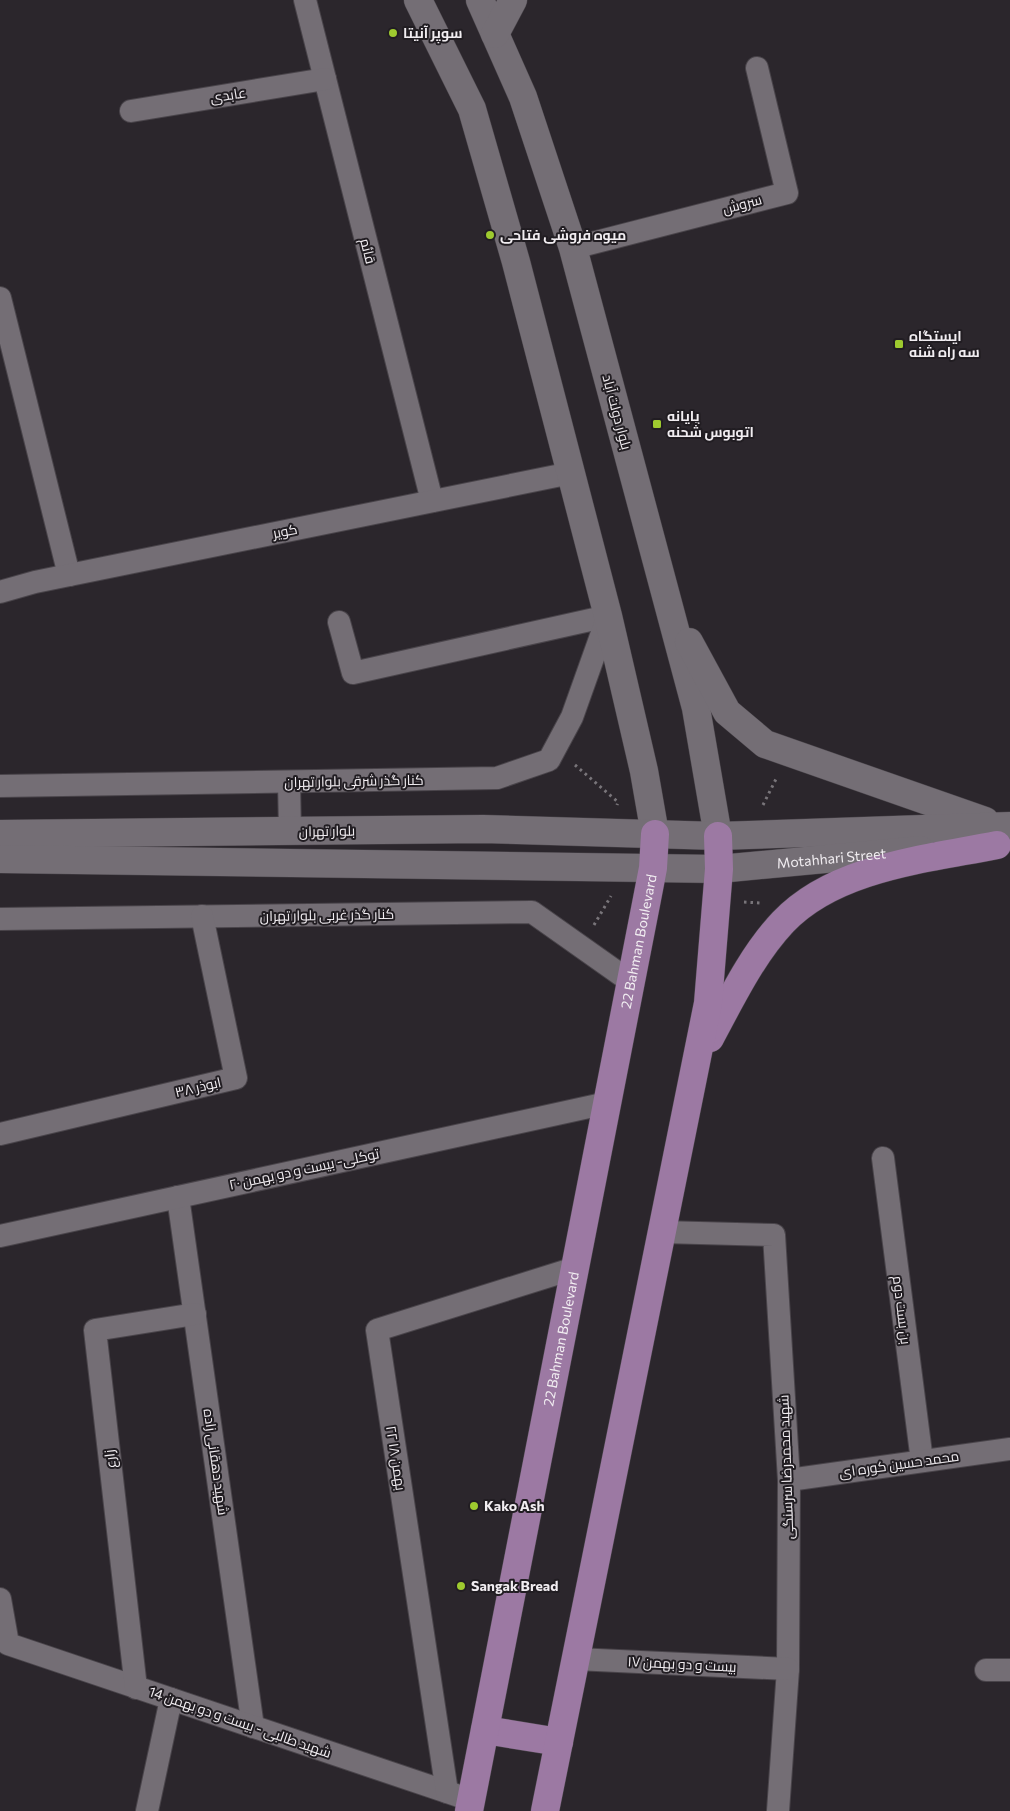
<svg xmlns="http://www.w3.org/2000/svg" width="1010" height="1811" font-family="Commissioner,Cairo,sans-serif">
  <rect width="100%" height="100%" fill="#2b262c"/>
  <g fill="none" stroke-linecap="round" stroke-linejoin="round">
    <defs>
      <g id="minor">
        <polyline points="305,0 432,501"/>
        <polyline points="131,111 325,79"/>
        <polyline points="573,248 787,193 757,68"/>
        <polyline points="0,298 69,575"/>
        <polyline points="0,592 35,582 571,473"/>
        <polyline points="339,622 353,673 608,616"/>
        <polyline points="289,782 290,831"/>
        <polyline points="0,786 497,778 549,760 572,717 608,616"/>
        <polyline points="0,919 532,912 631,982"/>
        <polyline points="0,1134 236,1078 202,916"/>
        <polyline points="883,1158 922,1461"/>
        <polyline points="178,1197 253,1727"/>
        <polyline points="662,1232 774,1235 789,1480 788,1669 778,1811"/>
        <polyline points="0,1236 607,1103"/>
        <polyline points="789,1480 1010,1449"/>
        <polyline points="0,1599 8,1644 459,1796"/>
        <polyline points="576,1659 788,1669"/>
        <polyline points="986,1670 1010,1670"/>
        <polyline points="136,1688 95,1330 195,1314"/>
        <polyline points="447,1792 377,1330 575,1268"/>
        <polyline points="147,1811 171,1699"/>
      </g>
      <g id="secondary">
        <polyline points="418,0 472,109 516,262 608,616 644,771 655,834"/>
        <polyline points="480,0 523,97 573,248 696,708 718,836"/>
        <polyline points="495,34 513,0"/>
        <polyline points="689,642 727,712 765,744 985,821"/>
        <polyline points="0,834 483,829 718,836 1010,826"/>
        <path id="s1" d="M0,859L719,869L921,850"/>
      </g>
      <g id="primary">
        <path d="M710,1038C731,999 752,955 783,922C835,867 927,859 997,845"/>
        <polyline points="485,1730 559,1742"/>
        <path id="s2" d="M469,1811L647,899L653,868L655,834"/>
        <polyline points="545,1811 708,1003 719,869 718,836"/>
      </g>
    </defs>
    <use href="#minor" stroke="#49444a" stroke-width="24"/>
    <use href="#secondary" stroke="#49444a" stroke-width="29"/>
    <use href="#primary" stroke="#49444a" stroke-width="29"/>
    <g stroke="#79757a" stroke-width="3" stroke-dasharray="2.5 4" stroke-linecap="butt">
      <polyline points="575,765 618,802 617,805"/>
      <polyline points="763,805 777,777"/>
      <polyline points="744,902 760,903"/>
      <polyline points="594,925 611,896"/>
    </g>
    <use href="#minor" stroke="#746e75" stroke-width="22"/>
    <use href="#secondary" stroke="#746e75" stroke-width="28"/>
    <use href="#primary" stroke="#9c79a3" stroke-width="28"/>
  </g>
  <g fill="#9eca2f" stroke="#211d22" stroke-width="2">
    <circle cx="393" cy="33" r="5"/>
    <circle cx="490" cy="235" r="5"/>
    <rect x="894" y="339" width="10" height="10" rx="2.5"/>
    <rect x="652" y="419" width="10" height="10" rx="2.5"/>
    <circle cx="474" cy="1506" r="5"/>
    <circle cx="461" cy="1586" r="5"/>
  </g>
  <g text-anchor="middle" stroke-width="4" stroke-linejoin="round" paint-order="stroke">
    <g font-size="14" font-weight="bold" fill="#f1edf1" stroke="#211d22" text-anchor="start">
      <text x="403" y="38">سوپر آنیتا</text>
      <text x="500" y="240">میوه فروشی فتاحی</text>
      <text x="909" y="341">ایستگاه<tspan x="909" dy="16">سه راه شنه</tspan></text>
      <text x="667" y="421">پایانه<tspan x="667" dy="16">اتوبوس شحنه</tspan></text>
      <text x="484" y="1511">Kako Ash</text>
      <text x="471" y="1591">Sangak Bread</text>
    </g>
    <g font-size="14" fill="#f1edf1" stroke="#211d22">
      <text transform="translate(228 95) rotate(-9)" y="5">عابدی</text>
      <text transform="translate(742 204) rotate(-15)" y="5">سروش</text>
      <text transform="translate(368 251) rotate(76)" y="5">قائم</text>
      <text transform="translate(617 412) rotate(75)" y="5">بلوار دولت آباد</text>
      <text transform="translate(285 531) rotate(-11)" y="5">کویر</text>
      <text transform="translate(354 781) rotate(-1)" y="5">کنار گذر شرقی بلوار تهران</text>
      <text transform="translate(327 831) rotate(-1)" y="5">بلوار تهران</text>
      <text dy="5" stroke="none"><textPath href="#s1" startOffset="832">Motahhari Street</textPath></text>
      <text transform="translate(327 915) rotate(-1)" y="5">کنار گذر غربی بلوار تهران</text>
      <text dy="5" stroke="none"><textPath href="#s2" startOffset="886">22 Bahman Boulevard</textPath></text>
      <text transform="translate(198 1087) rotate(-13)" y="5">۳۸ ابوذر</text>
      <text transform="translate(304 1169) rotate(-12)" y="5">توکلی- بیست و دو بهمن ۲۰</text>
      <text transform="translate(902 1310) rotate(83)" y="5">بن بست دوم</text>
      <text dy="5" stroke="none"><textPath href="#s2" startOffset="481">22 Bahman Boulevard</textPath></text>
      <text transform="translate(396 1458) rotate(81)" y="5">۲۲ بهمن ۱۸</text>
      <text transform="translate(110 1459) rotate(-97)" y="5">زارع</text>
      <text transform="translate(216 1462) rotate(82)" y="5">شهید دهقانی زاده</text>
      <text transform="translate(899 1464) rotate(-8)" y="5">محمد حسین کوره ای</text>
      <text transform="translate(786 1467) rotate(-92)" y="5">شهید محمدرضا سرسنگی</text>
      <text transform="translate(682 1664) rotate(3)" y="5">بیست و دو بهمن ۱۷</text>
      <text transform="translate(240 1722) rotate(19)" y="5">شهید طالبی - بیست و دو بهمن 14</text>
    </g>
  </g>
</svg>
